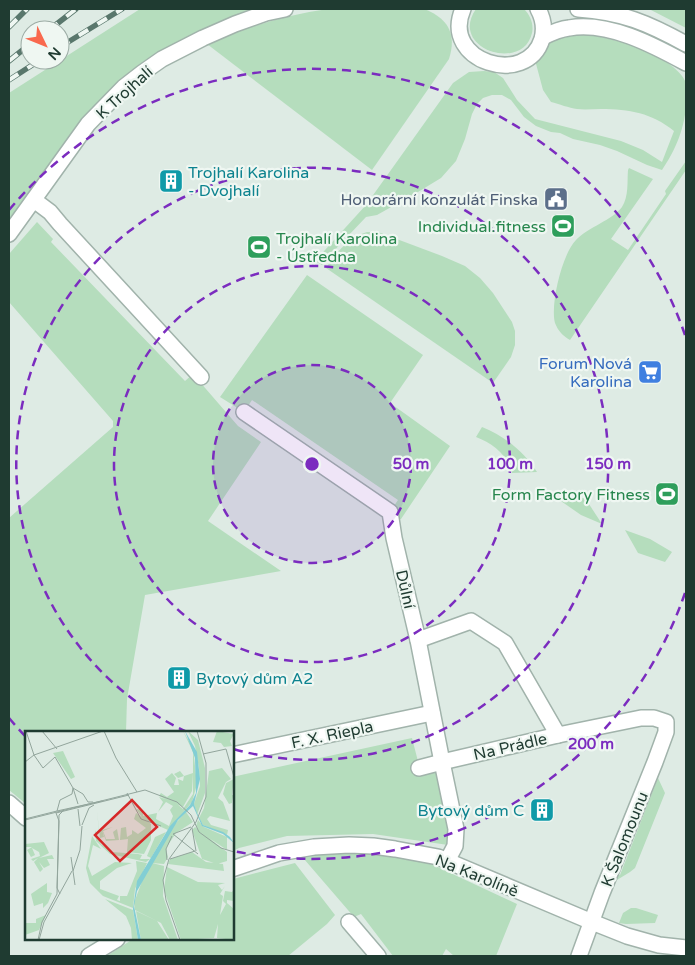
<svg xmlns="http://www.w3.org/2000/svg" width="695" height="965" font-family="'Varela Round',sans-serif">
  <rect width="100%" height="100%" fill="#deebe4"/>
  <g fill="#b5ddbd">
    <path d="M140,9H257C189,31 128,63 83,120C57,152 36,189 9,221V93Z"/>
    <path d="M328,9H424C448,18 457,34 449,59L372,170L207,44C246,27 286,15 328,9Z"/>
    <path d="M476,9H524C530,15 534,24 532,33C523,73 448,49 476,9Z"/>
    <polygon points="649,9 686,9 686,28"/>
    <path d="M585,33C603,38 621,41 638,47C652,52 681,68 686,83C687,89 686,96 686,102C686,126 675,151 662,170L647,165L617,151L600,145L573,139L560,133L551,132L536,126L524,117L511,100L502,95H492L483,98L477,104L472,114L465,139L456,161L441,178L418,192L377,215L366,217L330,255L322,265L315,261L366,205L453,83L469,72L484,71L494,72L503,78L517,100L535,119L621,141L643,150L662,162L674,131C652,113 629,109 601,109C593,109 585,110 577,109C569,108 559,104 551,102L543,90L535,60L549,43L565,35Z"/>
    <path d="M686,161V170L570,340C563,336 558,331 555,323C550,305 562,254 576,240C588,227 613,220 622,207C629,196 627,182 628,170L629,168L653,179L611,239L628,250L666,194L665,191Z"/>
    <polygon points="37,222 53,239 51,242 185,381 193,374 238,426 261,442 208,521 281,571 145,595 127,699 126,732 26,732 26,804 9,790 9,518 113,427 113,421 9,302 9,254"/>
    <path d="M367,232H378L442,256L465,266L480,278L493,293L512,322L515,331V345L511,357L493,383L326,268C336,252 349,238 367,232Z"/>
    <polygon points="307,275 423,355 390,403 450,446 401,519 396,520 390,512 398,500 252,400 244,412 220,397"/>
    <path d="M482,427C505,436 524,452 537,472L512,473C508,455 492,443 476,437Z"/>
    <polygon points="571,498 585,498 602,524 581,515 558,499"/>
    <polygon points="625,530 650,539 672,552 665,562 638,553"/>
    <polygon points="412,738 421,773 443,768 455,846 373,834 287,836 239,848 233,851 232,777"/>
    <polygon points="658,778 665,793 635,868 630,872 612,883 615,874 620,875"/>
    <polygon points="340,851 386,854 429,863 517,904 496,956 454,956 446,949 442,956 393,956 361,914 354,917 304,859 303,856"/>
    <polygon points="295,863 335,915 327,924 288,956 107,956 133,939 232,939 233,879"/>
    <polygon points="631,908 636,908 658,915 655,923 626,924 619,923 623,913"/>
  </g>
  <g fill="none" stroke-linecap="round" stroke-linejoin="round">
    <defs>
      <g id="minor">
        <path d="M463,9C440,62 527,88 542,39C545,28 543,18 538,9"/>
        <path d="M578,9C622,12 648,23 686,44"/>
        <path d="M543,37C551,33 560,29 569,28C608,21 653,45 686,63"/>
        <polyline points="34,200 50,212 60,224 201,377"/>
        <polyline points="9,234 88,124 124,87 142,73 162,59 203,38 235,24 266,13 285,9"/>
        <polyline points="244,412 390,512 394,538 418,640 442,762 558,735 641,718 654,718 666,722 666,732 655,762 602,893 579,956"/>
        <polyline points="418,640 471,621 505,643 558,735"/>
        <polyline points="232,755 432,713"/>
        <polyline points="419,768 442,762 456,829 455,846 447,861"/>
        <polyline points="9,803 26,818"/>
        <polyline points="349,922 378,956"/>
      </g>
      <g id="tertiary">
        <polyline points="232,869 279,853 314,847 349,845 373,846 395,849 438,857 592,922 627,936 659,945 686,948"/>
        <polyline points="89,956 117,939"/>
      </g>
    </defs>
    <use href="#minor" stroke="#a1b3ab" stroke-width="18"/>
    <use href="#tertiary" stroke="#a1b3ab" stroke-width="18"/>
    <use href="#minor" stroke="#fff" stroke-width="15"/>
    <use href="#tertiary" stroke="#fff" stroke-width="15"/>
    <defs>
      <g id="rail">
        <polyline points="9,27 27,9"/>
        <polyline points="49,30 76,9"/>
        <polyline points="60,47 122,9"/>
        <polyline points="9,61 30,44"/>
        <polyline points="9,80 40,60"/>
      </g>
    </defs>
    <use href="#rail" stroke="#59776c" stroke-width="5.5"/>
    <use href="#rail" stroke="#eff7f2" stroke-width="4" stroke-dasharray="11" stroke-linecap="butt"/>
  </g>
  <circle cx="312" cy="464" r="99" fill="#7b2cbf" fill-opacity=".12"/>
  <g fill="none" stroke="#7b2cbf" stroke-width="2.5" stroke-dasharray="9 6">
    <circle cx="312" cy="464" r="99"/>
    <circle cx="312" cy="464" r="198"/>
    <path d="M187 732A296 296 0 1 1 233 749"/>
    <path d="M685 593A395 395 0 0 1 233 851M25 736A395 395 0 0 1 9 718M9 210A395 395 0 0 1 685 335"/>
  </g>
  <defs>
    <symbol id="building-square" viewBox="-11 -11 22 22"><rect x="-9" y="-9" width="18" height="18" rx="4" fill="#0f9aa8" stroke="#eff7f2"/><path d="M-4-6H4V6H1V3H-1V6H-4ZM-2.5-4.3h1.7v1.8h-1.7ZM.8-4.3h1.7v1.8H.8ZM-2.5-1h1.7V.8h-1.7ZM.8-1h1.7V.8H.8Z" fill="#fff"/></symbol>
    <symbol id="civic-square" viewBox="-11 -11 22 22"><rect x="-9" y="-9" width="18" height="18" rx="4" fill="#5c6f8a" stroke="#eff7f2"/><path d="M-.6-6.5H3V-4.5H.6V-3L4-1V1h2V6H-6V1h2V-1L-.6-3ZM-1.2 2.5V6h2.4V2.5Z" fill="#fff"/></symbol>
    <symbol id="stadium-square" viewBox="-11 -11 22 22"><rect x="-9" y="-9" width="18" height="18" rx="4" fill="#2e9e5b" stroke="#eff7f2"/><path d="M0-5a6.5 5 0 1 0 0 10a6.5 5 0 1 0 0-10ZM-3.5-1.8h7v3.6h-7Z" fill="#fff"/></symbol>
    <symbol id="supermarket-square" viewBox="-11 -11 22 22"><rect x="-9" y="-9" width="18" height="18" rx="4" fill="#3f7fe0" stroke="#eff7f2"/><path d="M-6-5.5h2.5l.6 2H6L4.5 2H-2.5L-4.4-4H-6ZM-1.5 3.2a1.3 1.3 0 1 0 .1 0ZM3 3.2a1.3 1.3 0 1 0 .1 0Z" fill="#fff"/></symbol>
  </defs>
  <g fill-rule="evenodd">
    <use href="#building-square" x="157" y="167" width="28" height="28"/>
    <use href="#civic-square" x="542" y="185" width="28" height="28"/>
    <use href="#stadium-square" x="549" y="212" width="28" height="28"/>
    <use href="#stadium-square" x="245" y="233" width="28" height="28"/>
    <use href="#supermarket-square" x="636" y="358" width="28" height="28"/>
    <use href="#stadium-square" x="653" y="480" width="28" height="28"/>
    <use href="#building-square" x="165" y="664" width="28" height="28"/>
    <use href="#building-square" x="528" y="796" width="28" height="28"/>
  </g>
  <g text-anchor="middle" stroke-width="4.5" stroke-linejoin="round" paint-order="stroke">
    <g font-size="16" fill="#1f3b31" stroke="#eff7f2">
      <text transform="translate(124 92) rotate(-42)" y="6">K Trojhalí</text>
      <text transform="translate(406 589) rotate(77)" y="6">Důlní</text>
      <text transform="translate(332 734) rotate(-12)" y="6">F. X. Riepla</text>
      <text transform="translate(510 746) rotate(-13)" y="6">Na Prádle</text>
      <text transform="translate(624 839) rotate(-68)" y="6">K Šalomounu</text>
      <text transform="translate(477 875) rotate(22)" y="6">Na Karolíně</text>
    </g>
    <g font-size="16" fill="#0d838f" stroke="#eff7f2" text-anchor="start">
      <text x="188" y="178">Trojhalí Karolina<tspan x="188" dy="18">- Dvojhalí</tspan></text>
      <text x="196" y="684">Bytový dům A2</text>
      <text x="524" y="816" text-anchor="end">Bytový dům C</text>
    </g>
    <g font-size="16" fill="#4e5e75" stroke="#eff7f2" text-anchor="end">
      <text x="538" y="205">Honorární konzulát Finska</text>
    </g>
    <g font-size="16" fill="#27864d" stroke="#eff7f2" text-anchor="end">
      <text x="546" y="232">Individual.fitness</text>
      <text x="276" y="244" text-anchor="start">Trojhalí Karolina<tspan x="276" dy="18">- Ústředna</tspan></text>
      <text x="650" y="500">Form Factory Fitness</text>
    </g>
    <g font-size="16" fill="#366cbe" stroke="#eff7f2" text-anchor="end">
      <text x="632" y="369">Forum Nová<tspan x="632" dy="18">Karolina</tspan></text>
    </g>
  </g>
  <g transform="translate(25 731)">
    <rect width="209" height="209" fill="#deebe4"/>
    <path d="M158,0L168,17L172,53L167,71L143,99L118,88L111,78L118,79V85L132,82L131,88L144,95L148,85L145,79L148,75L141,71L133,81L138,71L134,66L150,71L158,78L168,63V21ZM163,0L173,9L180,37V62L172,84L169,73L175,55L174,37L170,15ZM192,0L209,3L205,10L207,15L199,16L196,12L188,11ZM38,20L50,46L46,48L28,22ZM197,37L206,48L201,51L193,67L198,71L205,90L185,85L182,88L186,94L203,99L202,104L178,94L174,87L179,77L184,40ZM155,40L159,45L168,42L167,60L158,76L134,65L136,62L142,66L149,61L140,48L147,42L151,47L149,54H154L153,48L158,50L159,45L153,47L149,43ZM209,48L207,64H209V75L207,66V72L204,73L198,63L201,52ZM72,80L74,100L88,96L78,100L80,105L81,108H90L88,101L92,98L94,109L81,110L77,99L79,106L75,107ZM161,81L168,91L151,102L141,117L143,126L139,133L127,132L139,135L138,165L153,209H145L136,192L110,179L109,172L120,142L148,95ZM111,82L126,93V109L119,123L102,121L103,108L95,109L96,97L101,96L102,106L107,103V99L113,103L121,97L109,88ZM173,89L179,96L202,106V119L175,101L171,95ZM170,96L202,121V130L192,133L177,128L167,99ZM70,99L76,113L87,121L113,123L117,124L115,128H125L121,131L85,123L71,110ZM141,101L126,127L122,125L130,106ZM67,105L76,118L68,114L63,135L67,145L90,131L107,132L92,137L75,150V158L94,165L92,169L95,170V165H102L112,140L111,130L122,132L110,158L108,177L78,165L65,152L61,137ZM19,111L24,122L14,127L27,124L29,128H22L25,134L19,137L14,131L18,138L15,141L9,131L13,127L8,130L6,128L15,125L14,121L7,117L10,124L6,126L2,119L7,116H0V113ZM167,121L181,131L198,133L199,140L143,133L145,128ZM142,136L173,151L200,152L193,154L197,159L200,155L195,163L198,165L195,184L201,173L198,170L200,160L207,161L209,158V170L202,169V172L209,178V209L192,207L193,193L189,207L156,209L139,159ZM22,152V161L27,162L23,172L18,177V172L9,175L6,163ZM80,168L108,179L113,209H107L106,197L101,185ZM111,180L132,190L144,209H116ZM21,184L14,199L0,204V192H11V188Z" fill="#b5ddbd"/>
    <path d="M160,0L172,21L175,48L169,73L172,82L178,94L198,101L205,106L209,112L198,103L177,95L168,75L153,89L112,160L109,175L116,209H113L108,178L112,150L145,95L165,74L171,62L170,27Z" fill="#82ced4"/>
    <path fill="none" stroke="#92a59c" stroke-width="1" d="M17,0L32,18M79,0L91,27L112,61M178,23L201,18L209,46M9,24L78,0M9,24L18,37L30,26L48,57M0,31L9,24L1,0M48,57L58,63L63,71H68M48,57L53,73M102,62L116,88L136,95M53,78L55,95M32,80L77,70M32,80L35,69L47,63L48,57M0,88L32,80M0,89L120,59L152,71L166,84L174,101L196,117L209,121M57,94L64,77L69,74M167,97L171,120M148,103L173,123M148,103L166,96M46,126L50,154M145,128L170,120M142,129L141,118L147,105M48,140L55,119L57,95M35,163L32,157L34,90L31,82L104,64M13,209L17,191L32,163L34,84L39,79M14,209L19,191L47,140M155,209L141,169L138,149L144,128L171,91L181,66V32L172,0"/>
    <path fill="#d62828" fill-opacity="0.15" stroke="#d62828" stroke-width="2.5" d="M107,69L132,96L95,130L70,104Z"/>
    <rect width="209" height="209" fill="none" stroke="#1f3b31" stroke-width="2.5"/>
  </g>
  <circle cx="312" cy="464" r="8" fill="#7b2cbf" stroke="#eff7f2" stroke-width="2.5"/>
  <g font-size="15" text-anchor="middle" font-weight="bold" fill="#7b2cbf" stroke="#eff7f2" stroke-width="4.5" stroke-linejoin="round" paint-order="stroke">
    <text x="411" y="469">50 m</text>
    <text x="510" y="469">100 m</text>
    <text x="608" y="469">150 m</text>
    <text x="591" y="749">200 m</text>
  </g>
  <rect width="695" height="965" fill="none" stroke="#1f3b31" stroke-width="20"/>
  <g transform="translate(45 45) rotate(133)"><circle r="24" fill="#eff7f2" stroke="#9caca5"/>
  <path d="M0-4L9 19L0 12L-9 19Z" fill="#f9694e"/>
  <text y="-8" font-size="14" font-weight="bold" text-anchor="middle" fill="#1f3b31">N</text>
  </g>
</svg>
